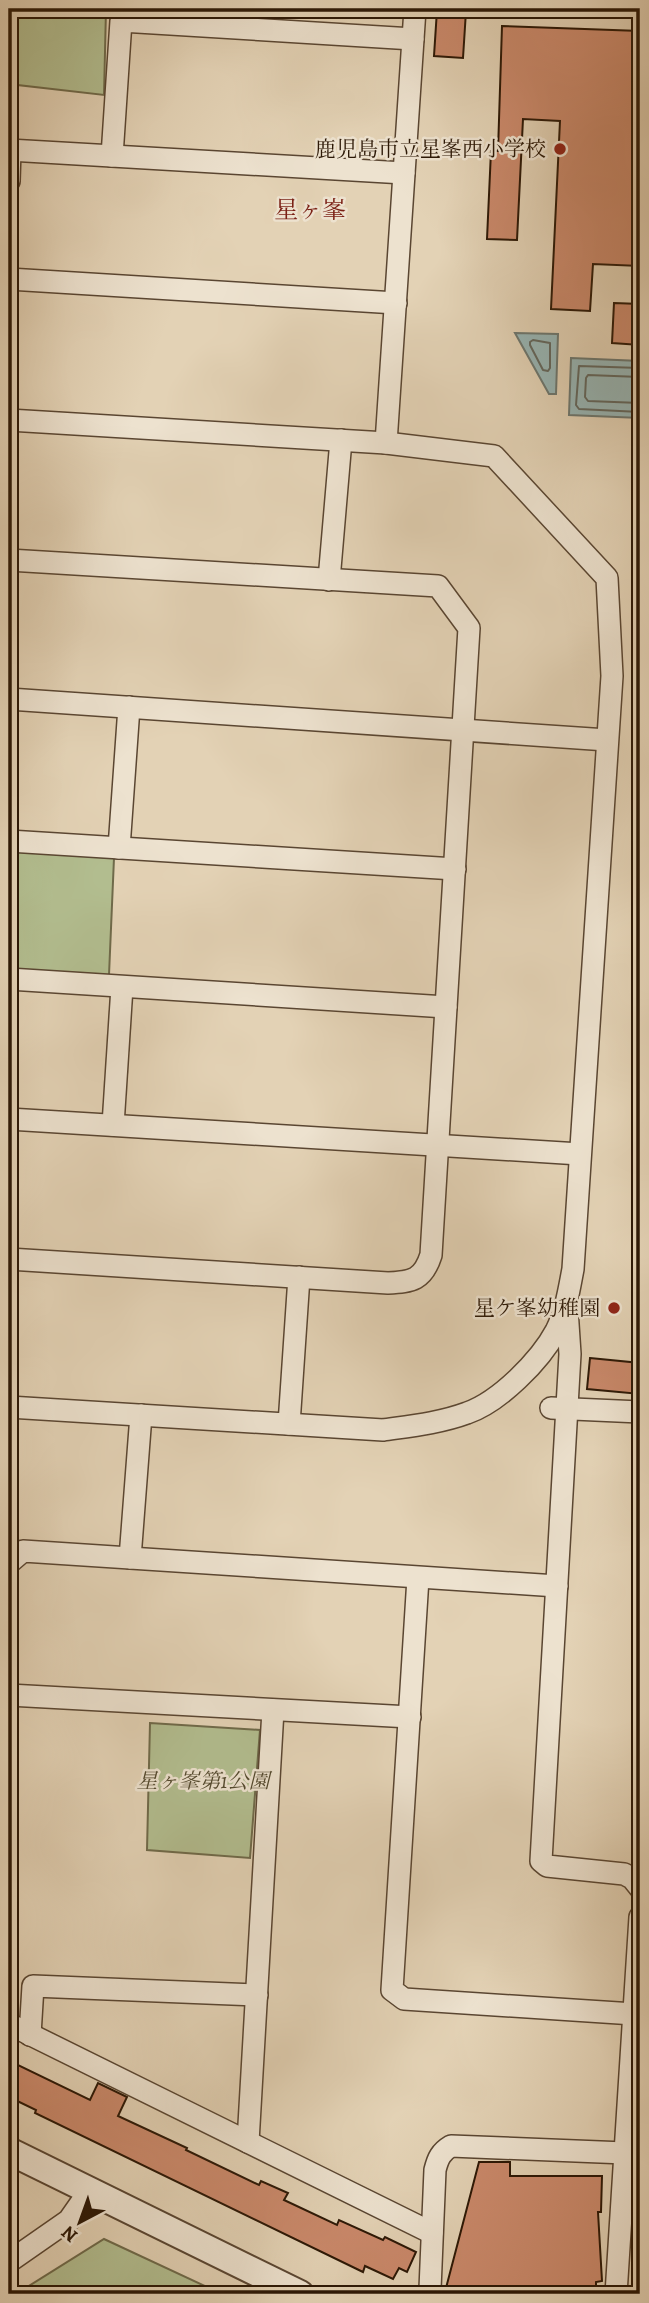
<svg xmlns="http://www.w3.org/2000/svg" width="649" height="2303" font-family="Alegreya,'Noto Serif JP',serif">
  <rect width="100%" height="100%" fill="#e3d2b5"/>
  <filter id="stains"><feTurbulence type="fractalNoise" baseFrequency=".00286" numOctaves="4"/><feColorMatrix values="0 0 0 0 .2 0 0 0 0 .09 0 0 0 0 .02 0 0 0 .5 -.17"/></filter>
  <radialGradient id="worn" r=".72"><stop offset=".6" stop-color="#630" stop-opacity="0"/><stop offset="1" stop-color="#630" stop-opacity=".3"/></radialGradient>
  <g fill="#b2bd8f" stroke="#6f6a4a" stroke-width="2">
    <polygon points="9,9 106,9 104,95 9,84"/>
    <polygon points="9,851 114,858 109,975 9,969"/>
    <polygon points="150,1723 260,1730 250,1858 147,1850"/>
    <polygon points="104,2239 222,2294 16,2294"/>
  </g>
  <g fill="#97b6b6" stroke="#6c7770" stroke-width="2">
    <polygon points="515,333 558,334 556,394 549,394"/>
    <polygon points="571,358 640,361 640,418 569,415"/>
  </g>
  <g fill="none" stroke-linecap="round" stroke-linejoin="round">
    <g stroke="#62675e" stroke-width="2">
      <polygon points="533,340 550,343 550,368 548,371 543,370 530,345 530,342"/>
      <polyline points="640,368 579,366 576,405 579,409 640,412"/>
      <polyline points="640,377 588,375 586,378 585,397 588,401 640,403"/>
    </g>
  </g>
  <g fill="#ca896b" stroke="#2c1806" stroke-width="2">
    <polygon points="437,10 466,11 463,58 434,56"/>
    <polygon points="502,26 640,31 640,266 593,264 590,311 551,309 560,121 523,119 517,240 487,239 491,151 498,151"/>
    <polygon points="614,303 640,304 640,345 612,343"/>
    <polygon points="590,1358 640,1363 640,1394 587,1389"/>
    <polygon points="9,2063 15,2066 16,2064 90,2100 98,2083 127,2097 118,2116 187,2148 186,2150 259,2185 261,2181 288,2193 284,2200 337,2225 339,2220 383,2240 385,2237 416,2252 407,2272 399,2268 393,2279 365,2266 363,2272 35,2113 36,2110 9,2097"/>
    <polygon points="479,2162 510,2162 510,2176 602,2176 601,2212 598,2212 602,2281 596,2282 596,2286 547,2288 547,2294 467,2294 446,2288"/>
  </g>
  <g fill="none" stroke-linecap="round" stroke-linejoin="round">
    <defs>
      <g id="minor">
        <polyline points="9,150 404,173"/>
        <polyline points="112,156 121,21 413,39"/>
        <polyline points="9,181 10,150"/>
        <polyline points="9,279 396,303"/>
        <path d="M9,420L386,443L494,456L607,578L612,676L573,1269C569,1290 566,1311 556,1331C540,1361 499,1402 467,1413C440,1423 411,1426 383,1430L9,1407"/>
        <polyline points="386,443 415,9"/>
        <path d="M9,560L438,586L469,628L431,1255C423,1280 412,1282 388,1283L9,1259"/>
        <polyline points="329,580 341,440"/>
        <polyline points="9,699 607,740"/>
        <polyline points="9,841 455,869"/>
        <polyline points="119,848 129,707"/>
        <polyline points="9,979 446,1007"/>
        <polyline points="9,1119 580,1154"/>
        <polyline points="113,1125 122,987"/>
        <polyline points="567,1309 570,1354 541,1861 547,1866 624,1874 632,1878 640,1888"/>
        <polyline points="551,1408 640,1412"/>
        <polyline points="289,1424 299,1277"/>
        <polyline points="130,1558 141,1415"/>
        <polyline points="9,1563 23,1551 557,1586"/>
        <polyline points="418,1578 392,1990 404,1999 634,2014"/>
        <polyline points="9,1695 410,1717"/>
        <polyline points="9,2024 432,2233"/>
        <polyline points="30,2035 33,1986 257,1995"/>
        <polyline points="248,2142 273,1710"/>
        <polyline points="9,2257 13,2259 69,2220 90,2190"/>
        <path d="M432,2294L430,2289L435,2170C438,2158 441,2152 451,2146L625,2153"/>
        <polyline points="616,2294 640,1917"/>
      </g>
      <polyline id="tertiary" points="9,2151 300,2294"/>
    </defs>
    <use href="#minor" stroke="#5a4632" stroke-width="24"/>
    <use href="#tertiary" stroke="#5a4632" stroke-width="30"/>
    <use href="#minor" stroke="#ede2cf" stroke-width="21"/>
    <use href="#tertiary" stroke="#ede2cf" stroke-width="26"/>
  </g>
  <g fill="#8f2418" stroke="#ede2cf" stroke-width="2.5">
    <circle cx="560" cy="149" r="7"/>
    <circle cx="614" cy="1308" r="7"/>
  </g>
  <g text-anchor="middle" stroke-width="5" stroke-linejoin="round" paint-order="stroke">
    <g font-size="21" fill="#2c1806" stroke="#ede2cf" text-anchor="end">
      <text x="546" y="156">鹿児島市立星峯西小学校</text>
      <text x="600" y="1315">星ケ峯幼稚園</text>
    </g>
    <g font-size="21" font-style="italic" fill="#544a2f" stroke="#ede2cf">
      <text x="203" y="1788">星ヶ峯第1公園</text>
    </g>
    <g font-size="24" fill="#7a1f14" stroke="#ede2cf">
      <text x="310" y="218">星ヶ峯</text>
    </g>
  </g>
  <rect width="649" height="2303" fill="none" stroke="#e3d2b5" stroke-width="35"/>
  <rect x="10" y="10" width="628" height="2282" fill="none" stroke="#2c1806" stroke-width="3.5"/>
  <rect x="18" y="18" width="614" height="2268" fill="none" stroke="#2c1806" stroke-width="2"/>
  <g transform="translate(80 2222) rotate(221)" stroke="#ede2cf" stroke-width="5" paint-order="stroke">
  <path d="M0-5L12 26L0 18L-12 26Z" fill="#2c1806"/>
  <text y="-10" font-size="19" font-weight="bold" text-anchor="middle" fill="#2c1806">N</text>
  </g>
  <rect width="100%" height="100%" filter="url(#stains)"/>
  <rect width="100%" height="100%" fill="url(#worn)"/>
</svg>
